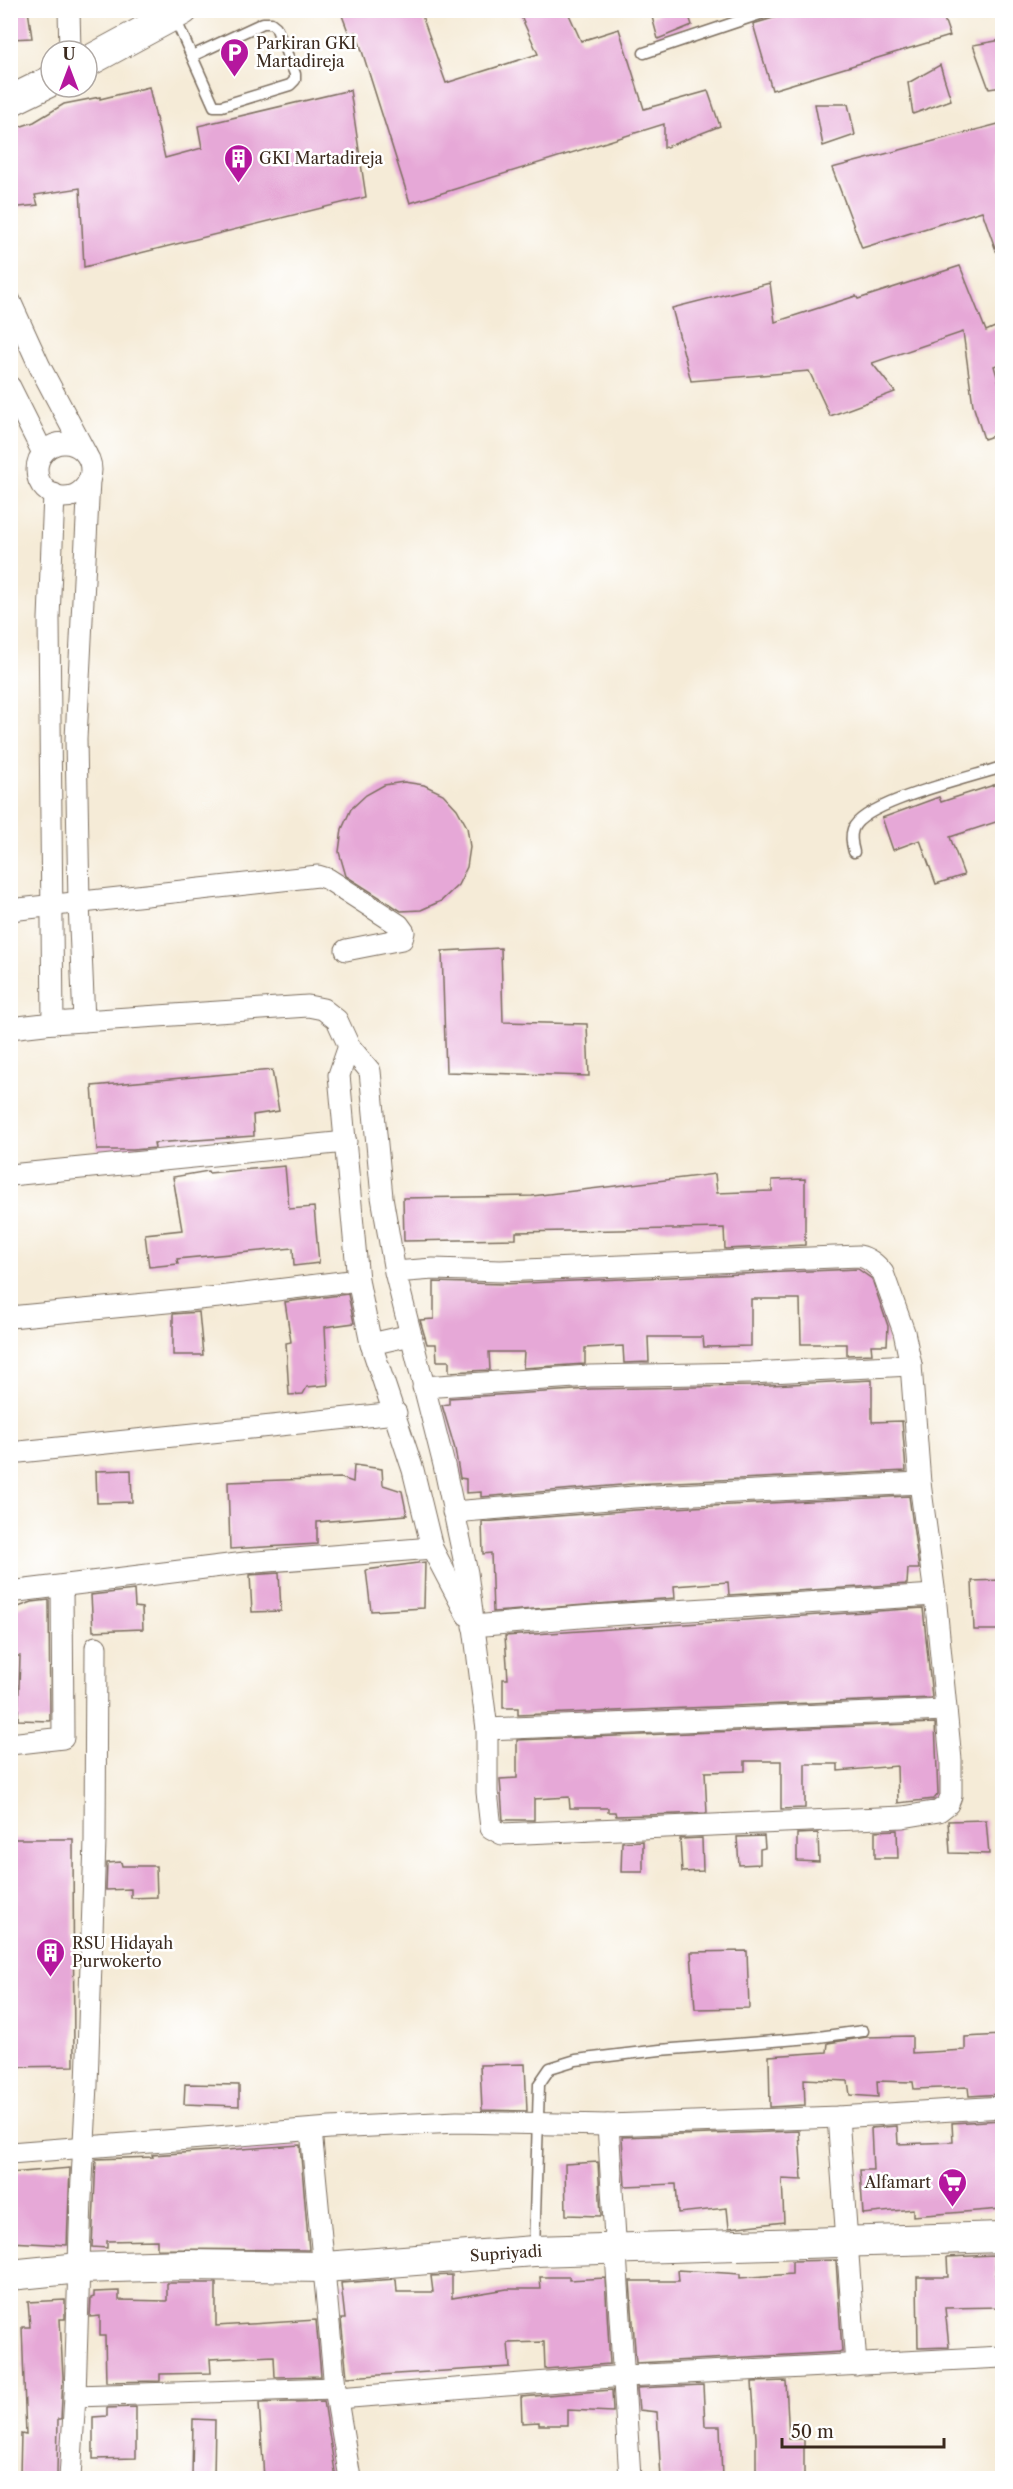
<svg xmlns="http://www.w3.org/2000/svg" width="1013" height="2489" font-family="'Libre Caslon Text',serif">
  <rect width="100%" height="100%" fill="#fff"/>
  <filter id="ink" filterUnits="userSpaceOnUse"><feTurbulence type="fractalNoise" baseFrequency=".0167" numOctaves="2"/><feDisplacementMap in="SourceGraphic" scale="12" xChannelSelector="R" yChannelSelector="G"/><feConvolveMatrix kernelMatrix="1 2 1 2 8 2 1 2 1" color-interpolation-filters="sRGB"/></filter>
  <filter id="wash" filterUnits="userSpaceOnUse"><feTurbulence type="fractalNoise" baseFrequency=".008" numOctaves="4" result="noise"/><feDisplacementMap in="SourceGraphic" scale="24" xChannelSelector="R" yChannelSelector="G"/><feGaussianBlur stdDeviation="1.35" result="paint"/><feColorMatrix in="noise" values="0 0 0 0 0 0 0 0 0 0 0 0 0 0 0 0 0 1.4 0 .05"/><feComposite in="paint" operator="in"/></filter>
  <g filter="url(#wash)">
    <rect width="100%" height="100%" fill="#f5ebd7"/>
    <g id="blocks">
      <g fill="#e6a8d7">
        <polygon points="10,10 28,10 32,38 10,39"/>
        <polygon points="340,10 370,10 371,16 385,10 420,10 446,83 538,54 518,10 567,10 581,41 619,29 644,109 708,91 720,126 664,148 664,124 410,203 356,32 349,34"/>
        <polygon points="666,10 687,10 692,25 658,39 652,17"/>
        <polygon points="800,10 941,10 950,36 772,90 753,24"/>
        <polygon points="1002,40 1002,87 989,89 973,45"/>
        <polygon points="940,65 951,100 913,114 908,83"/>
        <polygon points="149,87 165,158 202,148 198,126 350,90 366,197 84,267 80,188 35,195 38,205 10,208 10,130 34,122 64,104 100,97 100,99"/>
        <polygon points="815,104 848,104 855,135 823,146"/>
        <polygon points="1002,123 1002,262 1000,262 982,211 862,248 832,168"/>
        <polygon points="960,266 986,331 1002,324 1002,363 994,366 1002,393 1002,433 984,439 973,405 963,332 872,363 895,392 830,416 809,371 691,381 672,308 770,283 775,322 856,296 858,299"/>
        <polygon points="404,782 424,785 443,794 457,809 467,827 470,847 467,867 458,885 441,901 421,910 401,911 346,876 339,852 342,829 351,809 366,795 384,785"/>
        <polygon points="997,784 1002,800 1002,820 950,837 964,875 936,884 920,840 893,850 882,818 939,797 941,802"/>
        <polygon points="501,948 503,1022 587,1024 589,1076 446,1072 442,951"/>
        <polygon points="272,1070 279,1111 253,1115 254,1136 154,1143 155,1148 133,1150 97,1150 92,1086"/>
        <polygon points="285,1166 289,1209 314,1207 319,1263 294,1266 293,1248 177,1259 178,1264 149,1267 145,1234 182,1230 173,1177 208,1171 209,1173"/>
        <polygon points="715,1174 717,1193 772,1191 772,1180 805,1179 805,1245 725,1249 724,1228 516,1232 516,1239 404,1241 403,1198 532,1196"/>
        <polygon points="858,1269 872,1279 888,1326 887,1345 871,1345 872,1354 847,1355 847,1344 801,1344 800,1299 751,1299 751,1346 704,1347 703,1337 648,1337 649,1362 624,1363 623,1346 585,1348 585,1364 523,1368 524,1352 489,1352 490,1370 449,1372 449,1361 437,1361 436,1344 427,1344 420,1320 434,1319 434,1282 502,1284"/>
        <polygon points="348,1294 354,1323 325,1327 328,1385 307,1387 303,1394 289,1395 286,1343 291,1342 285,1302"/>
        <polygon points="199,1312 203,1355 173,1355 173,1314"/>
        <polygon points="872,1380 872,1422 902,1421 906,1471 633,1484 481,1497 481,1492 466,1493 466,1479 460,1478 455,1449 442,1405 449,1404 449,1398 591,1389 750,1386"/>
        <polygon points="354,1465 382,1469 383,1485 402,1491 407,1515 317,1522 317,1544 230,1549 228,1482 341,1478 353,1482"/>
        <polygon points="131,1470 132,1502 97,1503 96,1471"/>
        <polygon points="909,1496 919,1569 908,1569 907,1584 729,1595 728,1582 674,1586 675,1598 493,1612 491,1553 483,1554 482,1522 635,1510"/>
        <polygon points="425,1562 424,1608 371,1611 366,1570"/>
        <polygon points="279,1573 281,1611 252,1612 250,1575"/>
        <polygon points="1002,1580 1002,1630 974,1630 972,1581"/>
        <polygon points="134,1590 135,1607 142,1608 143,1629 93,1631 91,1595"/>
        <polygon points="49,1600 50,1721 18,1720 20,1656 10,1656 10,1610 32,1602"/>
        <polygon points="923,1608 932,1698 518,1715 518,1708 503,1708 503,1679 508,1679 505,1636"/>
        <polygon points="935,1723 938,1794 934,1799 898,1803 897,1766 838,1771 838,1764 805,1764 805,1808 781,1809 781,1761 745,1761 745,1771 705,1772 707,1813 616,1816 615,1812 608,1812 608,1808 570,1808 569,1797 534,1799 534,1820 503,1820 500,1779 517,1778 517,1740"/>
        <polygon points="986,1820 989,1854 950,1853 948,1821"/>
        <polygon points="897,1830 898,1858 875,1858 875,1831"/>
        <polygon points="818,1833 819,1862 797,1861 797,1834"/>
        <polygon points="764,1836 765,1848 760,1849 760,1864 739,1865 737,1837"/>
        <polygon points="702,1838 703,1871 682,1872 680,1839"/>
        <polygon points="10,1839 73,1839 74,2066 10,2067"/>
        <polygon points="643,1841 643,1872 621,1872 622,1842"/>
        <polygon points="121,1862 122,1866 156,1866 157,1897 131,1898 131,1889 106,1890 107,1863"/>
        <polygon points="747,1951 749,2008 695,2009 691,1952"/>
        <polygon points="1002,2035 1002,2094 969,2096 968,2087 914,2089 913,2082 877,2081 878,2097 850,2095 848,2081 804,2079 805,2105 770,2107 769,2056 827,2052 828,2043 867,2037 912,2036 912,2053 965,2050 965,2037"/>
        <polygon points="525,2064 527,2111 482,2110 480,2065"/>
        <polygon points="185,2084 239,2085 239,2106 184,2104"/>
        <polygon points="1002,2120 1002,2209 913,2216 913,2209 863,2214 860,2170 873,2170 871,2128 897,2126 898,2144 953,2142 952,2123"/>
        <polygon points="799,2131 802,2180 782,2179 784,2222 729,2228 727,2208 678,2213 676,2184 625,2186 622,2137"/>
        <polygon points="300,2145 309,2250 157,2249 157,2240 107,2241 107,2248 92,2247 96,2159 153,2157 152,2155"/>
        <polygon points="598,2162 601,2216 566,2215 565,2164"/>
        <polygon points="70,2168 67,2245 10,2242 10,2173"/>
        <polygon points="995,2255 996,2278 1002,2278 1002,2307 945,2308 949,2347 918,2348 917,2277 948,2277 947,2257"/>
        <polygon points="836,2260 842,2352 636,2363 630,2281 679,2281 678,2270 740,2274 740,2278 792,2274 792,2261"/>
        <polygon points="452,2275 452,2298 507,2289 541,2289 540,2277 569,2277 569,2280 605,2278 610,2364 545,2369 544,2342 508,2343 510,2367 347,2377 341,2319 345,2319 341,2283 396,2279 397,2292 433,2292 431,2276"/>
        <polygon points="167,2283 216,2283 216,2326 316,2320 321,2376 275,2377 274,2356 210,2359 211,2373 160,2374 160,2381 106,2382 105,2336 100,2336 100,2316 90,2317 91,2298 94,2297 94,2292 119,2291 119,2300 167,2301"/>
        <polygon points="65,2300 65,2319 60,2319 63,2377 61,2419 58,2419 57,2476 20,2474 21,2434 26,2435 22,2327 30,2327 28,2302"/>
        <polygon points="786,2381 789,2439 804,2439 804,2478 756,2478 756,2438 752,2382"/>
        <polygon points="703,2385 705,2426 720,2426 722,2478 661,2478 657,2412 639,2410 637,2388"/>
        <polygon points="612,2390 613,2412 568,2410 568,2425 539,2425 539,2422 522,2423 521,2397"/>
        <polygon points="324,2401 336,2478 264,2478 259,2403"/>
        <polygon points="136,2407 136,2458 93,2459 93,2417 107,2416 107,2408"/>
        <polygon points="193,2419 215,2420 214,2478 192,2478"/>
      </g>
    </g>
  </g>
  <g filter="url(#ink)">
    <use href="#blocks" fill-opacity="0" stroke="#7c6e5f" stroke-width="1.5"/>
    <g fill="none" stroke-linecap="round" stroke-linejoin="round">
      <defs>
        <g id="lane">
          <polyline points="174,16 214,106 222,106 290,85 295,80 295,74 276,27 271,23 263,23 192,56"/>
          <polyline points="644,53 772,10"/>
          <path d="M854,852C852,845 850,837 853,829C863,802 973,777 1002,767"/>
          <polyline points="534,2250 539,2084 550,2068 576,2060 660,2050 811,2038 863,2031"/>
        </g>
        <g id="street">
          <polyline points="69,10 70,51"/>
          <polyline points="10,301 40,367 86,454"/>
          <polyline points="10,387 43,453"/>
          <circle cx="64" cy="470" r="27"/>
          <polyline points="10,910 318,876 328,879 399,925 404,932 402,939 346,950"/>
          <polyline points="84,1021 79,903 76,739 89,480"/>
          <polyline points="53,1023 49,619 54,494"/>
          <path d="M10,1028L53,1023L308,1006L323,1009L337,1020L349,1046L370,1071L382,1197L395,1272L444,1465L467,1573L487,1729V1792L491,1828L502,1834L903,1817L939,1811L948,1804L951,1796V1760L935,1595L920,1483L911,1365L904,1332L883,1273C877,1265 869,1258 859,1256L501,1271L433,1269L395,1272"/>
          <polyline points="349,1046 339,1075 358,1280 371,1344 413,1470 432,1548 467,1615"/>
          <polyline points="10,1175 346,1142"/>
          <polyline points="10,1317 219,1297 358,1280"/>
          <polyline points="371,1344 411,1335"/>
          <polyline points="423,1387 590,1376 750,1373 911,1365"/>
          <polyline points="10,1453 396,1413"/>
          <polyline points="453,1512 634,1497 920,1483"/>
          <polyline points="10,1592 245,1563 432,1548"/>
          <polyline points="473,1626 592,1616 935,1595"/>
          <polyline points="487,1729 945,1710"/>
          <polyline points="10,1744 63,1738 62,1586"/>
          <polyline points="838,2117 856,2365"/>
          <polyline points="608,2125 630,2478"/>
          <polyline points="311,2130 335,2388 350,2478"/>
          <polyline points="10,2153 330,2128 457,2122 608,2125 838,2117 1002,2107"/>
          <polyline points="75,2396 335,2388"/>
          <polyline points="338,2398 625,2376 1002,2357"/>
          <polyline points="70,2478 75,2396 81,2198 87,2085 95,1841 96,1647"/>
        </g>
        <g id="secondary">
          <polyline points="87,62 183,10"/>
          <polyline points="10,101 51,81"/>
          <polyline points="10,2275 80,2268 185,2265 325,2267 534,2251 1002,2237"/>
        </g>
      </defs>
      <use href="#lane" stroke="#7c6e5f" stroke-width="13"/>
      <use href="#street" stroke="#7c6e5f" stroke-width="23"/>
      <use href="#secondary" stroke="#7c6e5f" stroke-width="32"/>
      <use href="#lane" stroke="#fff" stroke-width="10"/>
      <use href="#street" stroke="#fff" stroke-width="21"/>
      <use href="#secondary" stroke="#fff" stroke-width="30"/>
    </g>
  </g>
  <defs>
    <symbol id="parking-pin" viewBox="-11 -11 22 30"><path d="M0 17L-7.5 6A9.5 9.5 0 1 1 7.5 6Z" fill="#b5179e" stroke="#fff"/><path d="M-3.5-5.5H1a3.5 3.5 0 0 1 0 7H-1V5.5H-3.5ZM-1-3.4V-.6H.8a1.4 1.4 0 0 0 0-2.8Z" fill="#fff"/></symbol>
    <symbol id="building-pin" viewBox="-11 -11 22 30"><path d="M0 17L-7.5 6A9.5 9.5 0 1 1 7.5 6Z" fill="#b5179e" stroke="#fff"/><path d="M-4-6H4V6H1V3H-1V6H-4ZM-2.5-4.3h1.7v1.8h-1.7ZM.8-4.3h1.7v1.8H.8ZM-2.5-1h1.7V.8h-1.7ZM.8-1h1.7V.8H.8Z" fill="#fff"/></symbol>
    <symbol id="supermarket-pin" viewBox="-11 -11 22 30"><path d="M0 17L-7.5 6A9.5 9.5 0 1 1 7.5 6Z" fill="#b5179e" stroke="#fff"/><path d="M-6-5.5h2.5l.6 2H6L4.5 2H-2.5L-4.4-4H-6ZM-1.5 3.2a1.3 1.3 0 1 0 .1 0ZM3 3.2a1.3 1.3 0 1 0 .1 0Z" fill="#fff"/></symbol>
  </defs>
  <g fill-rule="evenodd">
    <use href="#parking-pin" x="218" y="36" width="33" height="45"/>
    <use href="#building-pin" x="222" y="142" width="33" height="45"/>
    <use href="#building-pin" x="34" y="1936" width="33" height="45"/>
    <use href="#supermarket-pin" x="936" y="2166" width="33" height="45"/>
  </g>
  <g text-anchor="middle" stroke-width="5" stroke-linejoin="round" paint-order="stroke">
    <g font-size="16" fill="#3b2a1e" stroke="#fff" text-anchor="start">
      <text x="256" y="49">Parkiran GKI<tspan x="256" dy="18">Martadireja</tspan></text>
      <text x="259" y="164">GKI Martadireja</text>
      <text x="72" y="1949">RSU Hidayah<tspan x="72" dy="18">Purwokerto</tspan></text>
      <text x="931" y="2188" text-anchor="end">Alfamart</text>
    </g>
    <g font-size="16" fill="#3b2a1e" stroke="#fff">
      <text transform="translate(506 2253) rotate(-4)" y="6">Supriyadi</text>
    </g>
  </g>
  <rect width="1013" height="2489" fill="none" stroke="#fff" stroke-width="36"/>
  <g transform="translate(69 69)"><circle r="28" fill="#ffffff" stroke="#b1aaa5" stroke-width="1.5"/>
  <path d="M0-4.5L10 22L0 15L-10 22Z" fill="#b5179e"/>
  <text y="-9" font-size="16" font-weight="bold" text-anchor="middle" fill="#3b2a1e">U</text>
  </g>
  <path d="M782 2438v9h162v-9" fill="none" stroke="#3b2a1e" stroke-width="3"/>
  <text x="791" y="2438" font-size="18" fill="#3b2a1e" stroke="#ffffff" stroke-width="4.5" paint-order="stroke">50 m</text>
</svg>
